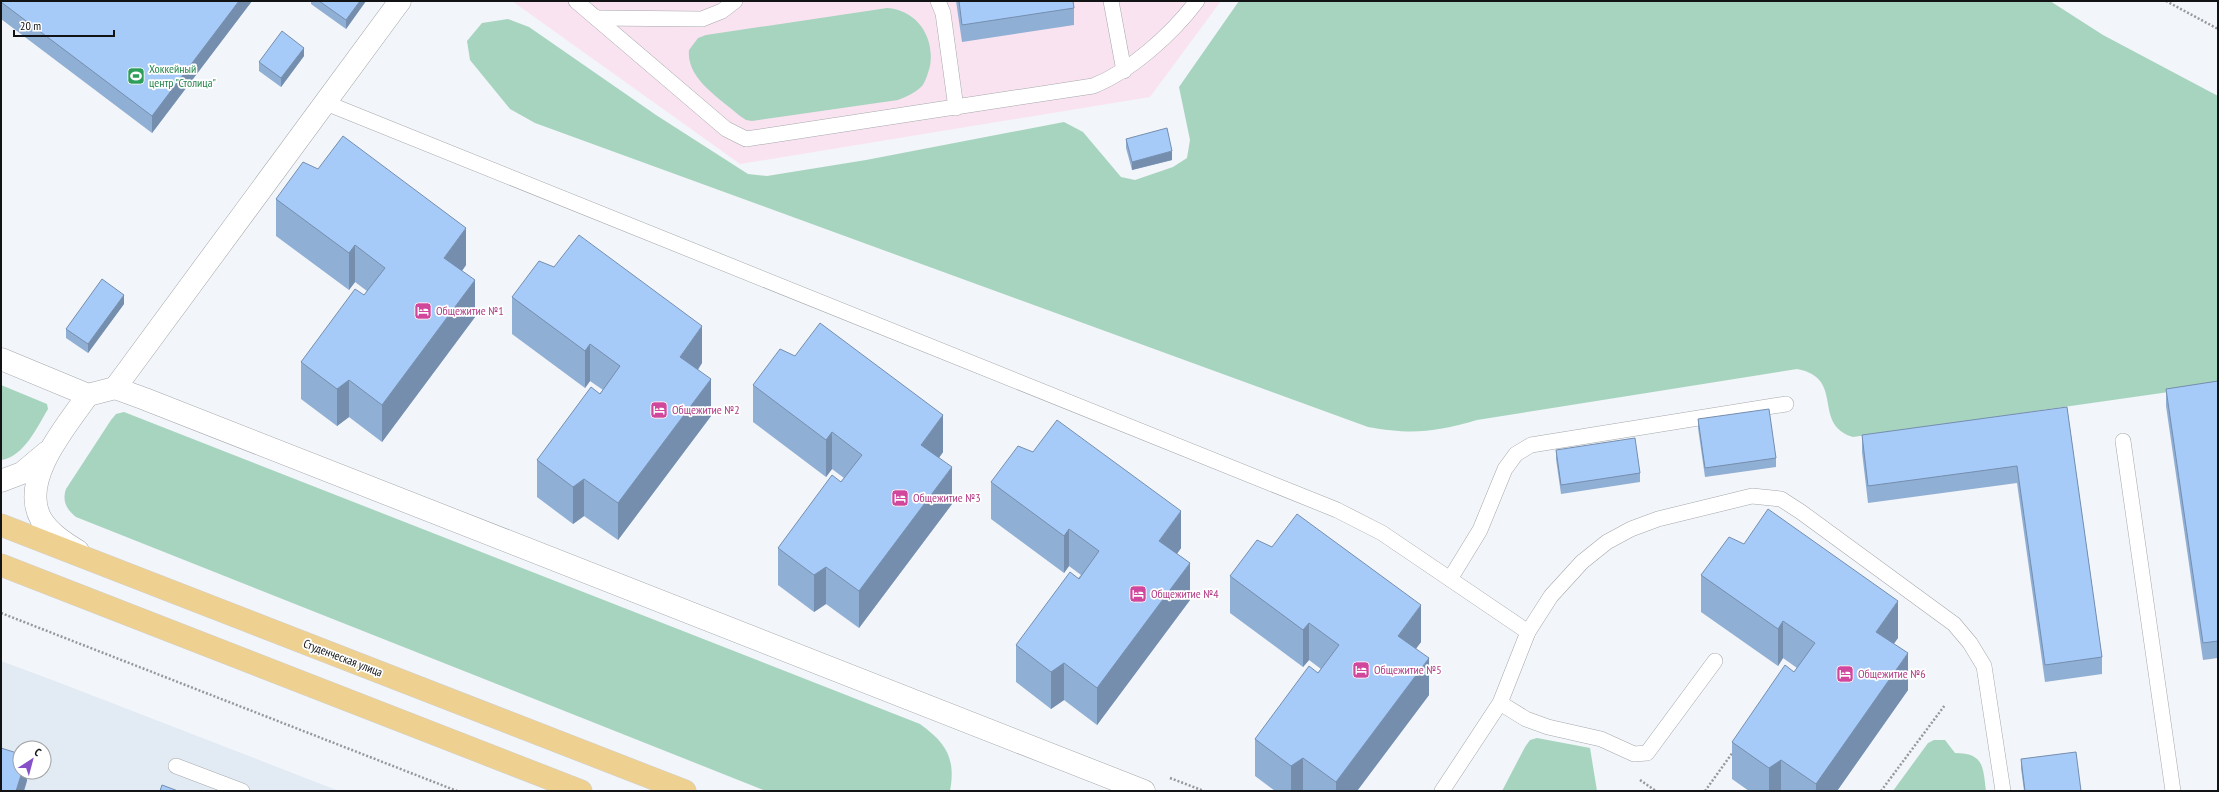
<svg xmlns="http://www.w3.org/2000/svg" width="2219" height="792" font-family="'PT Sans Narrow',sans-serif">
  <rect width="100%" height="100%" fill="#f2f5f9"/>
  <polygon fill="#fae3f0" points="512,1 1221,1 1150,97 740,164"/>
  <path fill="#e2eaf4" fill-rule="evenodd" d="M1,661L60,683L339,791H1ZM20,748H44V772H20Z"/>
  <g fill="#a7d4bf">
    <path d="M1239,1H2050L2103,35L2218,96V385L1853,437C1811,424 1846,378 1797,369L1477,420C1435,432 1412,435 1368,427L535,123L510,109L470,60L467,41L482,23L508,19L529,27L656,115L748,174L767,176L866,160L1064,122L1083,132L1121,177L1135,180L1173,167L1187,158L1190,140L1179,87Z"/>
    <path d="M887,8C917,10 935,37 930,66C928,73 926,81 922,86C915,93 906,97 898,100L752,121L746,120L740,116C721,99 686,79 689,50L698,38L706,35Z"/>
    <path d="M1,385L47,404L48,409C37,427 24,457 1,460Z"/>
    <path d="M124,412L920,724C946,743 956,758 950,791H766L76,517C66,509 62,501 66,489L111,420L116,414Z"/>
    <polygon points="1537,738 1590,748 1597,791 1502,791 1525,747 1530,740"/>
    <path d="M1934,740H1945L1955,753C1984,753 1983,767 1986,791H1893L1928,743Z"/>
  </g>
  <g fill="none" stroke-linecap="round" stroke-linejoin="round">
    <defs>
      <g id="lane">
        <path d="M576,1L726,129L746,139L1093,86C1131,71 1172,34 1197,1"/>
        <polyline points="938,1 943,13 956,108"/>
        <polyline points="1111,1 1124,71"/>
        <polyline points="596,18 702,19 722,11 735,1"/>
        <polyline points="326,103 1337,510 1382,533 1528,632"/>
        <polyline points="2123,441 2173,791"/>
        <polyline points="1450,579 1480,530 1505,469 1516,454 1531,445 1786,404"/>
        <polyline points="1500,703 1526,719 1548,727 1601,739 1634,754 1647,753 1715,661"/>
        <polyline points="176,766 242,791"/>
        <polyline points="1442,791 1500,703 1528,632 1551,596 1582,562 1607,542 1631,529 1658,519 1752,496 1781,499 1801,512 1954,624 1970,643 1984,666 2003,791"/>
      </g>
      <g id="street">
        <polyline points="1,359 88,395 115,388 145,399 1144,791"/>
        <polyline points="115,388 400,1"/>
        <polyline points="1,481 22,473 47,452"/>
        <path d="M78,551C65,543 49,533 41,519C19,480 67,425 88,395"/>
      </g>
      <g id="primary">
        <polyline points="1,525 685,791"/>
        <polyline points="1,565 581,791"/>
      </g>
    </defs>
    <use href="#lane" stroke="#a5a8ab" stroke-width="16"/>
    <use href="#street" stroke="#a5a8ab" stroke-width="23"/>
    <use href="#primary" stroke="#d0d0d0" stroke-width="23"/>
    <g stroke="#96989b" stroke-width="2.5" stroke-dasharray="2 2" stroke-linecap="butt">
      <polyline points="2166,1 2218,29"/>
      <polyline points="1,613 457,791"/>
      <polyline points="1170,778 1204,791"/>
      <polyline points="1640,780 1656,791"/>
      <polyline points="1705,791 1733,752"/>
      <polyline points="1881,791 1945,705"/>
    </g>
    <use href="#lane" stroke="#fff" stroke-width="15"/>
    <use href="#street" stroke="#fff" stroke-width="22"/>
    <use href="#primary" stroke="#eed191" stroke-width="22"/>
  </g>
  <g fill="#90afd5">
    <polygon points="252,1 152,133 1,19 1,2"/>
    <polygon points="311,1 366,1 346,29 311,4"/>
    <polygon points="956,1 1073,1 1074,8 1074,25 962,42"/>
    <polygon points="304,56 281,87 259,71 259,62"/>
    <polygon points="1126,139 1172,160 1132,170 1126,148"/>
    <polygon points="276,199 466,265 462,271 475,317 382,442 349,417 337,426 301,399 301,362 364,295 367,291 355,282 349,290 276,236"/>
    <polygon points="512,297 702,363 698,370 711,416 618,540 584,516 573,524 537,497 537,460 603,390 590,381 585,388 512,334"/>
    <polygon points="124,304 88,353 66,338 66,329"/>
    <polygon points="2218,381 2218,658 2203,660 2166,406 2166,389"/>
    <polygon points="753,385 943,452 939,458 952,504 859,628 826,604 814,612 778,585 778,548 844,478 832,469 826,477 753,422"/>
    <polygon points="2067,407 2102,657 2102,674 2045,682 2017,483 1868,503 1862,452 1862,435"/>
    <polygon points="1698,419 1776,458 1776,467 1705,477 1698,428"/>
    <polygon points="1556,450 1640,473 1640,482 1561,494 1556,459"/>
    <polygon points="991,482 1181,548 1177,554 1190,600 1097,725 1064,700 1051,709 1016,682 1016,645 1081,575 1069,566 1064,573 991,519"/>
    <polygon points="1701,575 1898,638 1893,644 1908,690 1837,791 1749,791 1732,779 1732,742 1794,672 1797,668 1783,658 1778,666 1701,612"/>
    <polygon points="1230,576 1421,642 1416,648 1429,695 1357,791 1275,791 1255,776 1255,739 1321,669 1309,660 1303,667 1230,613"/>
    <polygon points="2021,759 2081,791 2024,791 2021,768"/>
  </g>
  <g fill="#758eae">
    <polygon points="239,1 252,1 152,133 152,116"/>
    <polygon points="360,1 366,1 346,29 346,20"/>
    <polygon points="304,48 304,56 281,87 281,78"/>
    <polygon points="1172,151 1172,160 1132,170 1132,162"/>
    <polygon points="466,228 466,265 444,295 444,258"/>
    <polygon points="355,245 355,282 349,290 349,253"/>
    <polygon points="475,280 475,317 382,442 382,405"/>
    <polygon points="124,295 124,304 88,353 88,344"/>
    <polygon points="702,326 702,363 680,394 680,357"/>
    <polygon points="590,344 590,381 585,388 585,351"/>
    <polygon points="711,379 711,416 618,540 618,503"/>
    <polygon points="349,380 349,417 337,426 337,389"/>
    <polygon points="943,415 943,452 921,482 921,445"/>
    <polygon points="832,432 832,469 826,477 826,440"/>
    <polygon points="952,467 952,504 859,628 859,591"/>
    <polygon points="584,479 584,516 573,524 573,487"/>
    <polygon points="1181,511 1181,548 1159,578 1159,541"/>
    <polygon points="1069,529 1069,566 1064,573 1064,536"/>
    <polygon points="1190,563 1190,600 1097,725 1097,688"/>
    <polygon points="826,567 826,604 814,612 814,575"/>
    <polygon points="1898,601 1898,638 1876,669 1876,632"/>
    <polygon points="1421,605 1421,642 1398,673 1398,636"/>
    <polygon points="1783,621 1783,658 1778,666 1778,629"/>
    <polygon points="1309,623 1309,660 1303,667 1303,630"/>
    <polygon points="1908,653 1908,690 1837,791 1816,791 1816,784"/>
    <polygon points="1429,658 1429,695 1357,791 1336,791 1336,782"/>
    <polygon points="1064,663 1064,700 1051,709 1051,672"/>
    <polygon points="1303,758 1303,791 1291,791 1291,766"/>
    <polygon points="1781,760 1781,791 1769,791 1769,768"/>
    <polygon points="22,772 27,772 27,781 24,791 16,791"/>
  </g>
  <g fill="#a7cbf8" stroke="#758eae">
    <polygon points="2,1 239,1 152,116 1,2"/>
    <polygon points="319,1 360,1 346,20"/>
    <polygon points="959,1 1073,1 1074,8 962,25"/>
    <polygon points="282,31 304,48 281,78 259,62"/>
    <polygon points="1167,128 1172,151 1132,162 1126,139"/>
    <polygon points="343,136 466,228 444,258 475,280 382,405 349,380 337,389 301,362 355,289 364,295 385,268 355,245 349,253 276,199 303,162 318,169"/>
    <polygon points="579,235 702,326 680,357 711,379 618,503 584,479 573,487 537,460 591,387 600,394 620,366 590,344 585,351 512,297 539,261 554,267"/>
    <polygon points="102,279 124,295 88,344 66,329"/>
    <polygon points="820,323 943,415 921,445 952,467 859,591 826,567 814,575 778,548 832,475 841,482 862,455 832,432 826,440 753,385 780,349 795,356"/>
    <polygon points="2218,381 2218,641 2203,643 2166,389"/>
    <polygon points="2067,407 2102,657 2045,665 2017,466 1868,486 1862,435"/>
    <polygon points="1769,409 1776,458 1705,468 1698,419"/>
    <polygon points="1057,420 1181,511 1159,541 1190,563 1097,688 1064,663 1051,672 1016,645 1070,572 1079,579 1099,551 1069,529 1064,536 991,482 1018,446 1033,452"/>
    <polygon points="1635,438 1640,473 1561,485 1556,450"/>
    <polygon points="1768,509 1898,601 1876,632 1908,653 1816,784 1781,760 1769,768 1732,742 1785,665 1794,672 1815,643 1783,621 1778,629 1701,575 1729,537 1744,544"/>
    <polygon points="1297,514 1421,605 1398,636 1429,658 1336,782 1303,758 1291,766 1255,739 1309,666 1318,673 1339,645 1309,623 1303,630 1230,576 1257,540 1272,547"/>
    <polygon points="1,748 20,754 20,772 22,772 16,791 1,791"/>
    <polygon points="2076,752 2081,791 2025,791 2021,759"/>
    <polygon points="162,785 178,791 160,791"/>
  </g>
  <defs>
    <symbol id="stadium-square" viewBox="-11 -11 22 22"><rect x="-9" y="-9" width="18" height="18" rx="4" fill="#2e9e5b" stroke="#fff"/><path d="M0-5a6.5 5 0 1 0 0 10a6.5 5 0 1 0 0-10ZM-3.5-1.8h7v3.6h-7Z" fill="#fff"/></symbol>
    <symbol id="hotel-square" viewBox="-11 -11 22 22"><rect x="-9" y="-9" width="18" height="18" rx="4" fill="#d1479c" stroke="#fff"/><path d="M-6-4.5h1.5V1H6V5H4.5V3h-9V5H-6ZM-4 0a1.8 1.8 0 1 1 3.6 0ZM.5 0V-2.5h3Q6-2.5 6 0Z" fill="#fff"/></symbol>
  </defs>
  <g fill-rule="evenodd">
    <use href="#stadium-square" x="126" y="66" width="20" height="20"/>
    <use href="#hotel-square" x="413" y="301" width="20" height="20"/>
    <use href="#hotel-square" x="649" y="400" width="20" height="20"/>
    <use href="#hotel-square" x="890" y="488" width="20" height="20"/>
    <use href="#hotel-square" x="1128" y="584" width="20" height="20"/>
    <use href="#hotel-square" x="1351" y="660" width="20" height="20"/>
    <use href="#hotel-square" x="1835" y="664" width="20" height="20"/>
  </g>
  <g text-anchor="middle" stroke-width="3.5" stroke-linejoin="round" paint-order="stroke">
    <g font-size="12" fill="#27864d" stroke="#fff" text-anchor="start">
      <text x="149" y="73">Хоккейный<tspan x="149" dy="14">центр "Столица"</tspan></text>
    </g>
    <g font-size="12" fill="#b23c85" stroke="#fff" text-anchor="start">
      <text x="436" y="315">Общежитие №1</text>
      <text x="672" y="414">Общежитие №2</text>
      <text x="913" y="502">Общежитие №3</text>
      <text x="1151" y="598">Общежитие №4</text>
      <text x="1374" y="674">Общежитие №5</text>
      <text x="1858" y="678">Общежитие №6</text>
    </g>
    <g font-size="12" fill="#121314" stroke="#fff">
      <text transform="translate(343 658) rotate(21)" y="4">Студенческая улица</text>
    </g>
  </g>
  <rect width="2219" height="792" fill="none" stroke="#121314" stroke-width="4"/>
  <g transform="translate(32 760) rotate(36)"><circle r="19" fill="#ffffff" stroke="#a0a1a1"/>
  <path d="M0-3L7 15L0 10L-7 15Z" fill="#8650c8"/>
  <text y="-6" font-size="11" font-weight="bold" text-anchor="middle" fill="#121314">С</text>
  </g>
  <path d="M14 30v6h100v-6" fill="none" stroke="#121314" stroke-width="2"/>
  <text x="20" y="30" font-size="12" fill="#121314" stroke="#ffffff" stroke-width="3" paint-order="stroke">20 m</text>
</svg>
